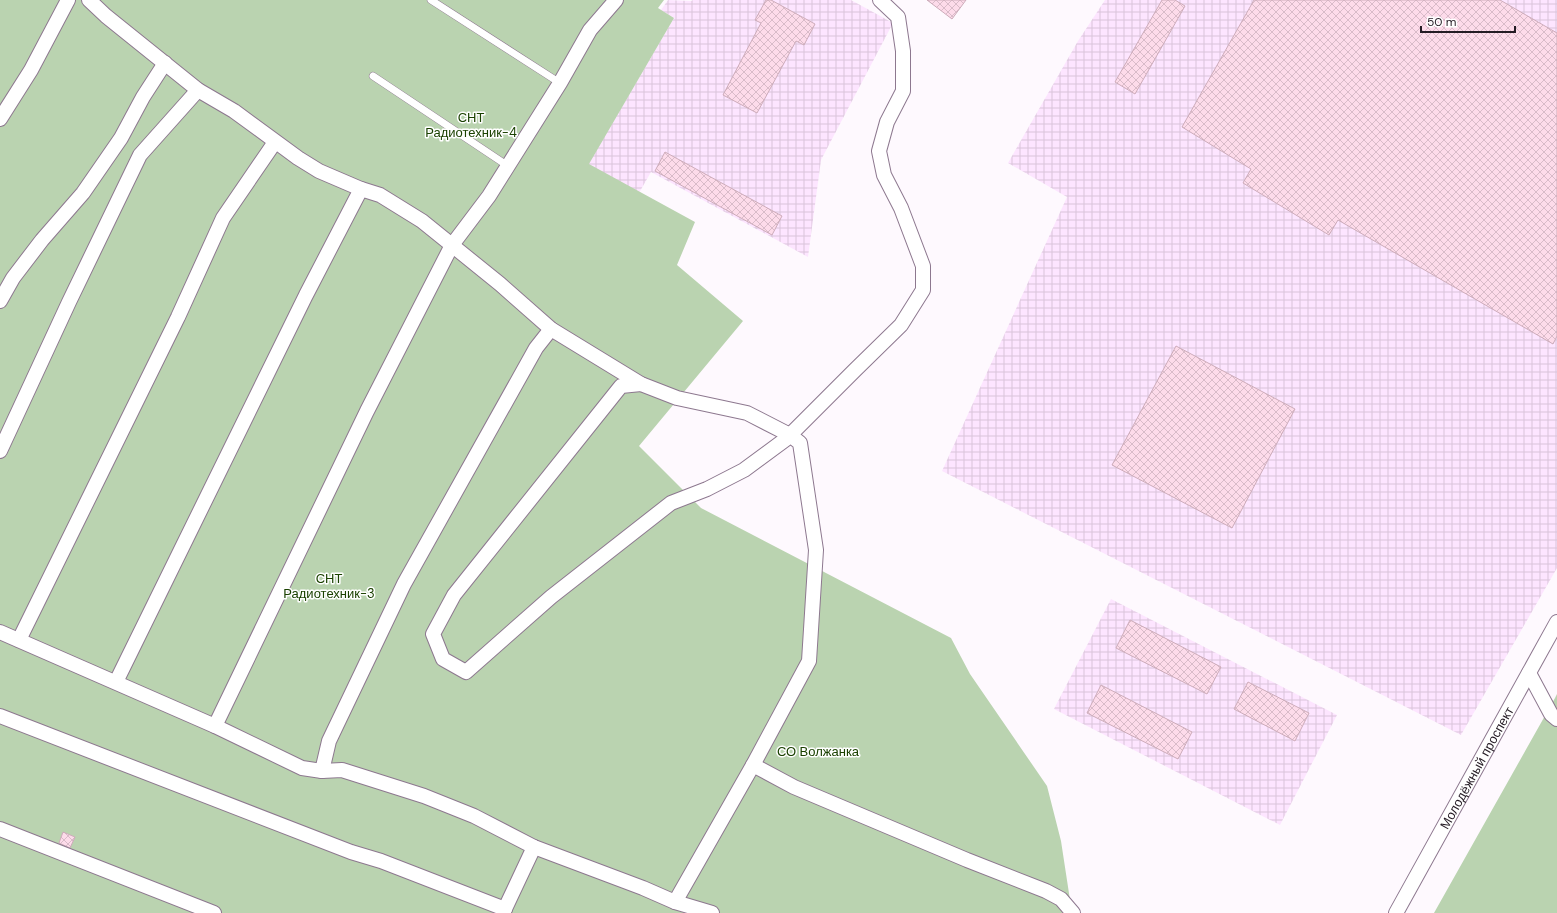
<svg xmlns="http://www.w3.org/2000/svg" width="1557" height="913" font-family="'DM Sans',sans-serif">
  <defs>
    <pattern id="industrial-grid" width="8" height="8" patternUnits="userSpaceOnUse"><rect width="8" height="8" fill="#fde5ff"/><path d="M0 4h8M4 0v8" fill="none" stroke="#d9c4da"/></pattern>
    <pattern id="building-cross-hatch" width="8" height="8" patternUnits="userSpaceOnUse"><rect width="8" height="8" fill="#fddbea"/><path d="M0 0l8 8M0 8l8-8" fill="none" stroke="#d9bbc9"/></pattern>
  </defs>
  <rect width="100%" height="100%" fill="#fef9fe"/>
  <g fill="url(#industrial-grid)">
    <polygon points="668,0 691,1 693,0 851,0 893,23 821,160 808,257 651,172 619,228 568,199 674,18 661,10"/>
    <polygon points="1105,0 1557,0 1557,568 1461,735 942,471 1067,197 1008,163 1078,41"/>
    <polygon points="1111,599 1337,715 1280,825 1054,709"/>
  </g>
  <g fill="#bad3b0">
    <polygon points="0,0 664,0 658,8 674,18 589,164 695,222 677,265 743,321 639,446 701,508 951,638 970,674 1047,786 1061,841 1072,913 0,913"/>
    <polygon points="1557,694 1557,913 1434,913 1555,698"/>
  </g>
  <g fill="url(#building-cross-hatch)" stroke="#cdacba">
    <polygon points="766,0 771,0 815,24 804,45 796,41 757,113 723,95 761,23 755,20"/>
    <polygon points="927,0 966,0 952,19"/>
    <polygon points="1162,0 1175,0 1185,6 1135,94 1115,82"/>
    <polygon points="1254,0 1500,0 1557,33 1557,336 1553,344 1338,220 1329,235 1243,183 1251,169 1182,127"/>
    <polygon points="665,152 782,216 772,235 655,171"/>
    <polygon points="1176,346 1295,409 1232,528 1112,465"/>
    <polygon points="1130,620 1221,667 1207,694 1116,648"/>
    <polygon points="1248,682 1309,713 1295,741 1234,709"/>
    <polygon points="1101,685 1192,732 1178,759 1087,713"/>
    <polygon points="63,832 75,837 70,848 59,843"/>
  </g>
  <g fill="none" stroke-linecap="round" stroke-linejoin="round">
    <defs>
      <g id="service">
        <polyline points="431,0 560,83"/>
        <polyline points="373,76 508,166"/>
      </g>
      <g id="minor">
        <polyline points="89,0 106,16 198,90 234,111 298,158 319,171 361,189 380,195 422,221 500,284 551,329 641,384 677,398 747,413 790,435 800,443 816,550 809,661 753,765 675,902"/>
        <polyline points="0,119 31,70 68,0"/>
        <polyline points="0,301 13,278 42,240 83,193 121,138 143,97 165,63"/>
        <polyline points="641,384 621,386 454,595 433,634 443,659 466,672 551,597 671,503 707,489 744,470 786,439 855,370 901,325 923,290 923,266 901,208 884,175 879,151 887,122 903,91 903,51 898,17 880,0"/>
        <polyline points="0,451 69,302 140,155 198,90"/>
        <polyline points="0,632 215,726 302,768 322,771 342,770 424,796 474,816 534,847 643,888 675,902 712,913"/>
        <polyline points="19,640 178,317 223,218 275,142"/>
        <polyline points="1529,673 1551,714 1557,719"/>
        <polyline points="116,682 306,295 361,189"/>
        <polyline points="0,716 351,852 381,861 505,909"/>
        <polyline points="215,726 367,411 452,245 489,196 560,83 590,30 616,0"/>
        <polyline points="753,765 794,787 967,860 1046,891 1061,899 1073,913"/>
        <polyline points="322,771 329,741 404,584 536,348 551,329"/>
        <polyline points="0,829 214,913"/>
        <polyline points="503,913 534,847"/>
        <path id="s1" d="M1396,913L1557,622"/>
      </g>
    </defs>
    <use href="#service" stroke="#8d788f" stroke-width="8"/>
    <use href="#minor" stroke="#8d788f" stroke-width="16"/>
    <use href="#service" stroke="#fff" stroke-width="7"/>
    <use href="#minor" stroke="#fff" stroke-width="14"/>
  </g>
  <g text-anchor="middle" stroke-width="3" stroke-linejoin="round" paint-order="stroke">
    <g font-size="13" fill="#1a4100" stroke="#fff">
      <text x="471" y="122">СНТ<tspan x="471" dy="15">Радиотехник-4</tspan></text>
      <text x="329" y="583">СНТ<tspan x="329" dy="15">Радиотехник-3</tspan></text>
      <text x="818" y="756">СО Волжанка</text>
    </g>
    <g font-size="13" fill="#241b24" stroke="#fff">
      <text dy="5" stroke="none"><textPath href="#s1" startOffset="166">Молодёжный проспект</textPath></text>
    </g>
  </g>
  <path d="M1421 26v6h94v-6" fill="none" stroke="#241b24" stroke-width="2"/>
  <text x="1427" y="26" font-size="12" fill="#241b24" stroke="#ffffff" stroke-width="3" paint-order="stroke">50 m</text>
</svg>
